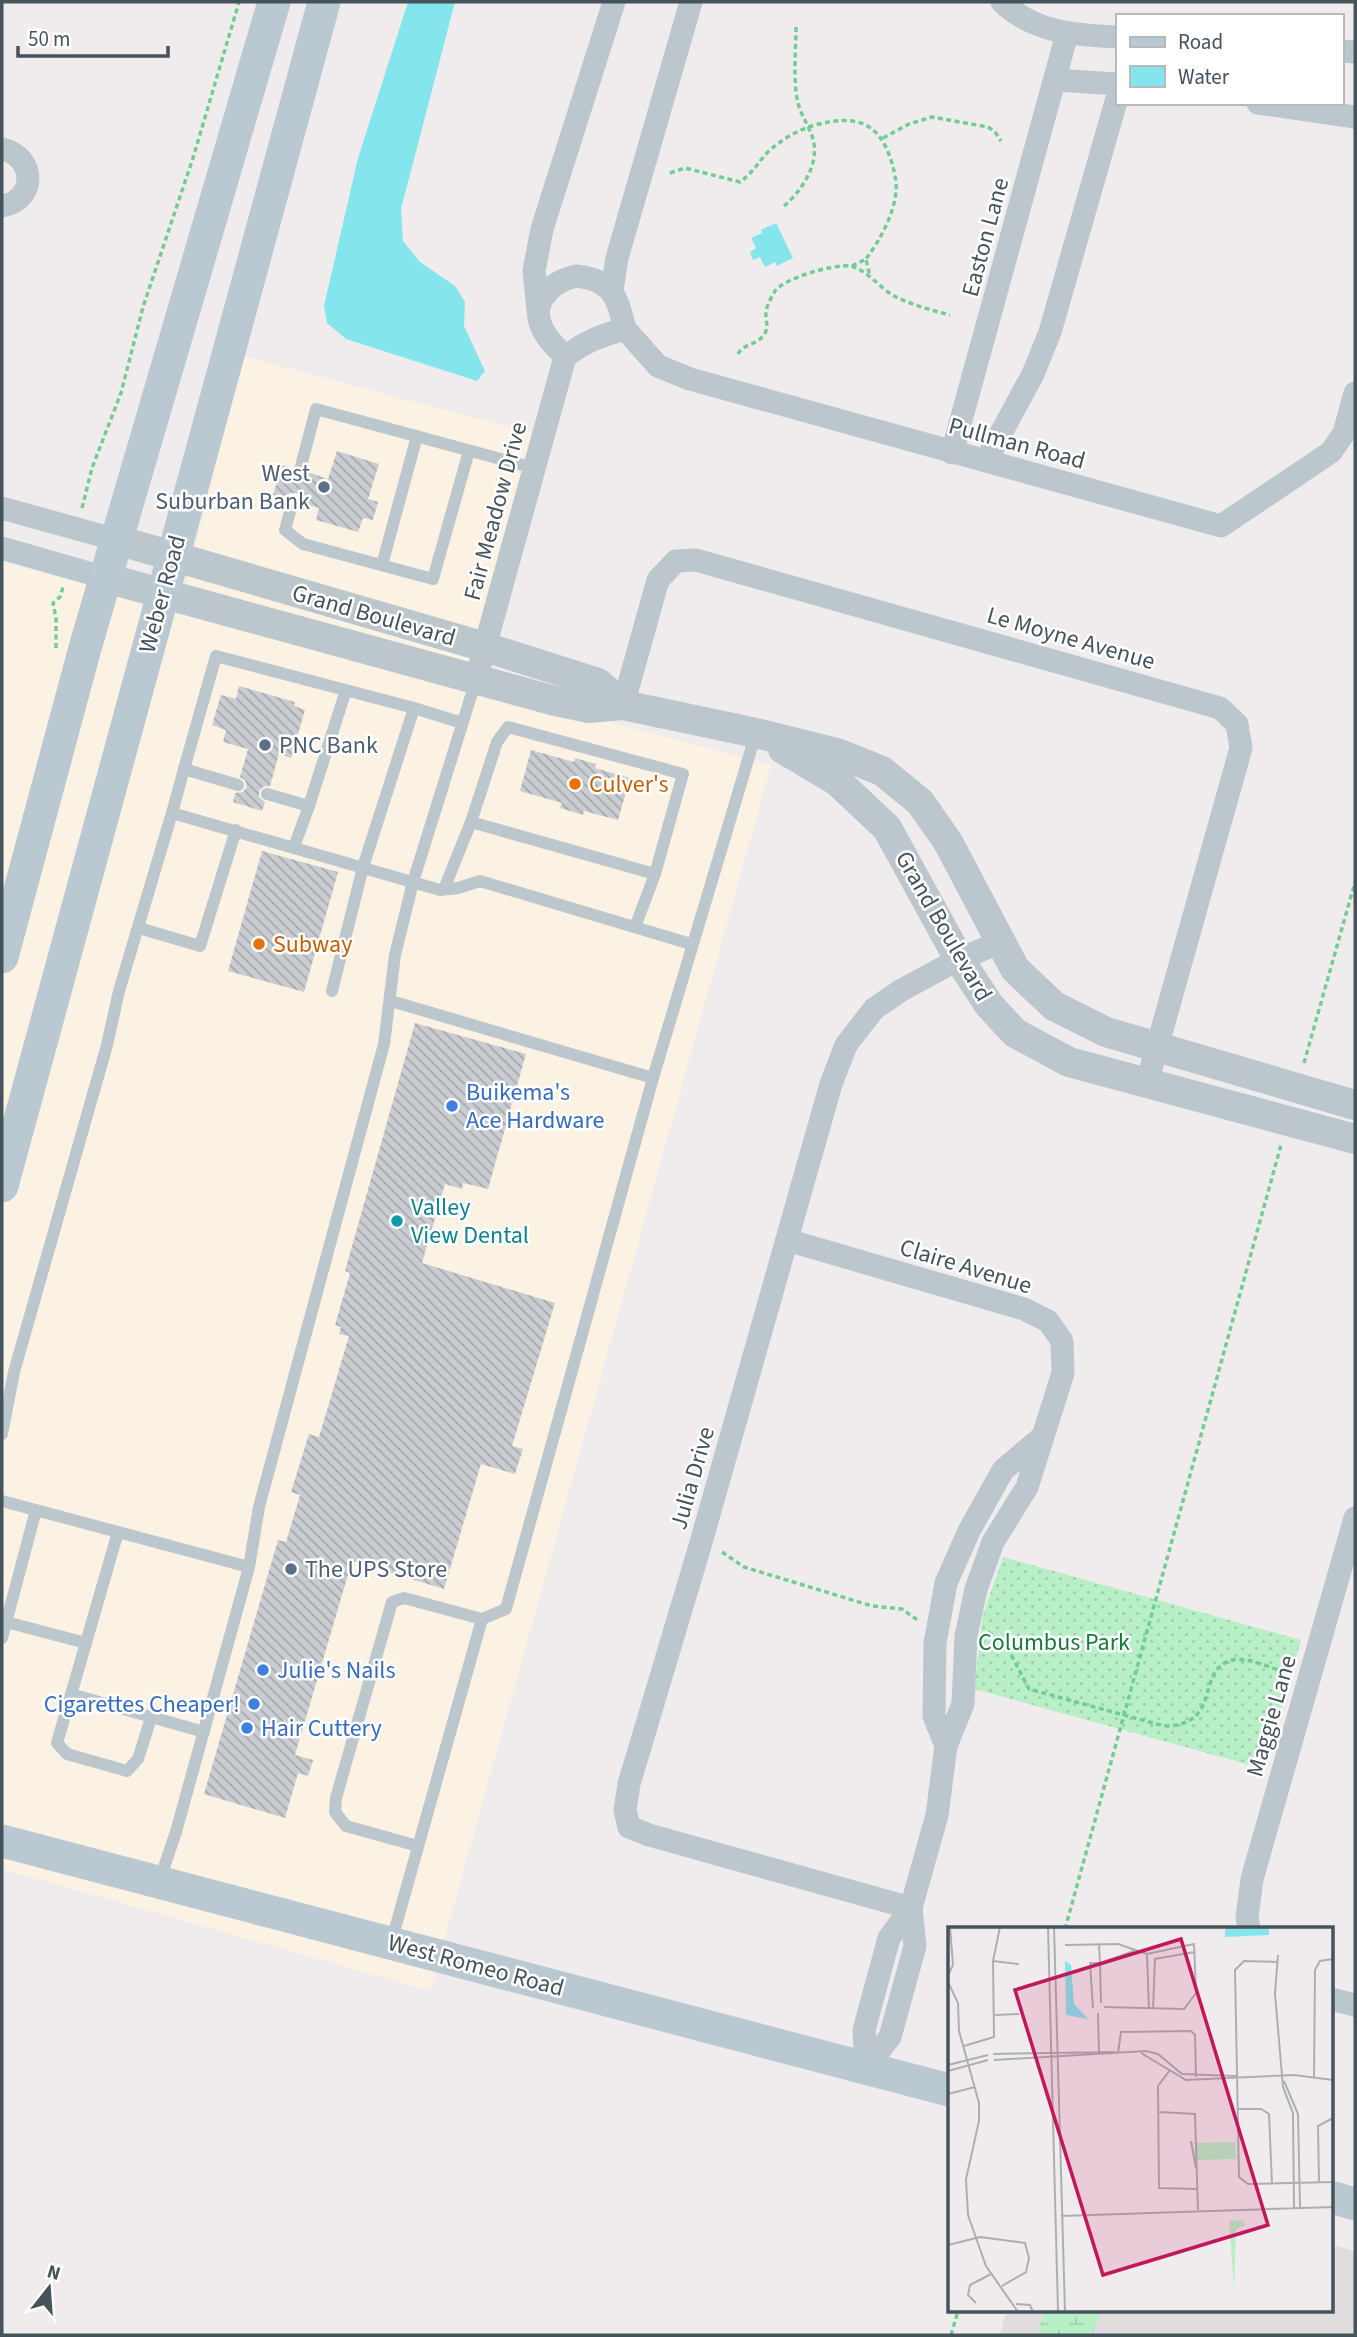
<svg xmlns="http://www.w3.org/2000/svg" width="1357" height="2337" font-family="'Source Sans 3',sans-serif">
  <defs>
    <pattern id="grass-dots" width="8" height="8" patternUnits="userSpaceOnUse" patternTransform="scale(1.75)"><rect width="8" height="8" fill="#b9efc7"/><path d="M2 2h.1M6 6h.1" fill="none" stroke="#a0cfad" stroke-width="1.8" stroke-linecap="round"/></pattern>
    <pattern id="wetland-marsh" width="20" height="14" patternUnits="userSpaceOnUse" patternTransform="scale(1.75)"><rect width="20" height="14" fill="#b9efc7"/><path d="M1 5h8M5 5V1M11 12h8M15 12V8" fill="none" stroke="#a0cfad"/></pattern>
    <pattern id="building-back-hatch" width="6" height="6" patternUnits="userSpaceOnUse" patternTransform="scale(1.75)"><rect width="6" height="6" fill="#c9cdd2"/><path d="M-1 5l2 2M0 0l6 6M5-1l2 2" fill="none" stroke="#a5a9ad"/></pattern>
  </defs>
  <rect width="100%" height="100%" fill="#f0eced"/>
  <polygon fill="#fcf2e4" points="243,356 538,435 466,684 771,765 430,1991 2,1869 2,562 180,608"/>
  <polygon fill="#e1dddf" points="1331,2245 1355,2251 1355,2335 1000,2335 1006,2311 1331,2311"/>
  <polygon fill="url(#grass-dots)" points="1003,1557 1301,1640 1265,1769 974,1689 983,1615"/>
  <polygon fill="url(#wetland-marsh)" points="1045,2311 1101,2311 1092,2335 1037,2335"/>
  <g fill="#85e5ed">
    <polygon points="408,2 455,2 401,209 403,241 420,262 455,286 465,302 464,326 485,371 477,381 346,339 327,323 324,306 358,158"/>
    <polygon points="776,223 793,258 777,266 775,262 765,267 760,257 753,260 750,252 756,248 751,238 762,233 761,230"/>
  </g>
  <g fill="url(#building-back-hatch)">
    <polygon points="337,451 379,464 368,499 378,502 373,520 363,518 358,532 316,520 319,508 301,503 301,498 296,493 290,493 285,498 273,495 282,465 292,468 292,473 297,478 303,478 308,472 328,479"/>
    <polygon points="239,686 295,702 294,706 305,710 291,758 279,754 270,786 264,786 259,791 259,797 265,802 262,811 233,802 235,793 243,792 247,787 245,780 240,777 248,749 223,742 226,730 212,725 221,695 236,699"/>
    <polygon points="531,750 574,762 575,758 596,764 595,768 630,778 618,820 584,811 583,815 560,808 562,803 520,791"/>
    <polygon points="262,851 338,872 304,992 228,971"/>
    <polygon points="415,1023 526,1054 488,1189 463,1183 462,1189 445,1184 422,1263 555,1303 512,1446 523,1449 515,1474 481,1464 444,1589 352,1561 295,1755 313,1760 308,1776 298,1773 285,1818 204,1794 278,1540 286,1542 300,1495 291,1492 309,1434 319,1437 349,1336 339,1334 341,1327 335,1325 350,1273 345,1271"/>
  </g>
  <g fill="none" stroke-linecap="round" stroke-linejoin="round">
    <g stroke="#71cd93" stroke-width="3.5" stroke-dasharray="5 3.5" stroke-linecap="butt">
      <polyline points="883,138 909,124 932,117 988,127 995,132 1001,141"/>
      <path d="M670,173L685,168L740,182C751,174 757,165 765,155C777,142 799,129 815,125C854,115 878,120 891,160C894,170 897,181 896,191C894,215 880,240 866,259"/>
      <path d="M784,206C802,191 820,163 813,139C809,125 799,113 797,98C793,75 796,50 796,26"/>
      <polyline points="852,266 866,259 870,277"/>
      <path d="M738,354C743,344 756,345 763,336C770,328 765,320 766,311C767,305 772,296 775,291C785,278 833,264 850,266C866,269 880,288 894,296C912,305 931,310 950,315"/>
      <polyline points="82,508 92,468 121,393 143,307 193,158 239,2"/>
      <polyline points="56,648 56,618 53,603 60,597 63,587"/>
      <polyline points="1304,1063 1355,882"/>
      <polyline points="722,1552 744,1567 872,1606 902,1609 919,1621"/>
      <path d="M988,1632L1005,1643L1029,1689L1164,1726C1224,1726 1194,1668 1233,1660C1248,1657 1268,1667 1282,1671"/>
      <polyline points="1065,1929 1281,1145"/>
      <polyline points="951,2335 958,2311"/>
    </g>
    <g stroke="#bbc7cd" stroke-width="12">
      <polyline points="300,470 316,409 534,468"/>
      <polyline points="293,501 285,530 303,544 433,579 469,451"/>
      <polyline points="382,565 417,436"/>
      <polyline points="414,708 462,723"/>
      <polyline points="238,785 184,769 216,656 414,708 363,867 332,991"/>
      <polyline points="267,794 309,806 294,847"/>
      <polyline points="309,806 346,690"/>
      <polyline points="172,813 184,769"/>
      <polyline points="471,822 655,874"/>
      <polyline points="444,889 471,822 497,742 508,727 683,774 655,874 635,927"/>
      <polyline points="139,928 200,946 236,830"/>
      <polyline points="391,1001 653,1078 756,733"/>
      <polyline points="2,1434 14,1372 107,1045 119,991 172,813 440,890 458,888 480,881 691,944"/>
      <polyline points="2,1501 249,1567"/>
      <polyline points="118,1532 57,1743 67,1754 127,1771 138,1759 151,1718"/>
      <polyline points="6,1622 86,1643"/>
      <polyline points="2,1638 36,1510"/>
      <polyline points="71,1694 204,1732"/>
      <polyline points="418,1846 346,1826 335,1812 336,1798 392,1602 404,1598 482,1619 506,1609 653,1078"/>
      <polyline points="159,1882 176,1832 249,1567 259,1507 384,1044 395,955 413,882 476,680"/>
      <polyline points="391,1943 482,1619"/>
    </g>
    <g stroke="#bbc7cd" stroke-width="23">
      <path d="M1002,2C1035,33 1075,35 1117,37"/>
      <polyline points="1341,51 1355,52"/>
      <polyline points="1055,80 1117,84"/>
      <polyline points="1258,103 1355,117"/>
      <path d="M2,149C36,157 37,200 2,206"/>
      <path d="M576,276C613,280 617,297 625,329C602,335 584,342 565,357C559,350 551,343 546,335C527,307 547,283 576,276Z"/>
      <polyline points="612,291 617,258 691,2"/>
      <polyline points="538,309 534,271 542,229 614,2"/>
      <polyline points="625,329 658,366 690,379 1221,526 1331,452 1344,433 1355,393"/>
      <polyline points="952,453 1067,34"/>
      <polyline points="986,461 1033,374 1050,332 1117,98"/>
      <polyline points="2,508 117,540"/>
      <polyline points="2,548 106,578"/>
      <polyline points="476,679 565,357"/>
      <polyline points="623,705 658,580 676,561 696,560 1220,708 1237,724 1241,748 1147,1083"/>
      <polyline points="787,1240 1024,1309 1048,1321 1062,1341 1063,1373 1027,1487 993,1542 976,1589 966,1636 963,1704 946,1746 937,1815 911,1908 889,1938 864,2030 866,2067"/>
      <polyline points="946,1746 934,1716 935,1643 946,1583 969,1531 1003,1470 1041,1438"/>
      <polyline points="911,1908 649,1835 629,1827 625,1810 629,1784 700,1546 831,1084 846,1045 874,1009 900,991 959,959 1001,942"/>
      <polyline points="1249,1929 1247,1917 1252,1879 1355,1518"/>
      <polyline points="1331,1999 1355,2005"/>
      <polyline points="866,2067 890,2037 915,1946 911,1908"/>
    </g>
    <g stroke="#bbc7cd" stroke-width="30">
      <polyline points="117,540 485,647 598,683 623,705"/>
      <polyline points="106,578 555,701 589,708 623,705 756,733 837,753 882,771 920,802 948,842 1015,969 1054,1006 1106,1032 1355,1105"/>
      <polyline points="783,749 837,781 887,828 959,959 989,1005 1015,1033 1069,1062 1355,1139"/>
    </g>
    <g stroke="#bac8d2" stroke-width="33">
      <polyline points="2,957 85,648 274,2"/>
      <polyline points="2,1186 324,2"/>
      <polyline points="2,1841 949,2090"/>
      <polyline points="1331,2197 1355,2204"/>
    </g>
  </g>
  <g fill="#5c6f8a" stroke="#fff" stroke-width="2.5">
    <circle cx="324" cy="487" r="7"/>
    <circle cx="265" cy="745" r="7"/>
    <circle cx="291" cy="1569" r="7"/>
  </g>
  <g fill="#e8710a" stroke="#fff" stroke-width="2.5">
    <circle cx="575" cy="784" r="7"/>
    <circle cx="259" cy="944" r="7"/>
  </g>
  <g fill="#3f7fe0" stroke="#fff" stroke-width="2.5">
    <circle cx="452" cy="1106" r="7"/>
    <circle cx="263" cy="1670" r="7"/>
    <circle cx="254" cy="1704" r="7"/>
    <circle cx="247" cy="1728" r="7"/>
  </g>
  <circle fill="#0f9aa8" stroke="#fff" stroke-width="2.5" cx="397" cy="1221" r="7"/>
  <g text-anchor="middle" stroke-width="5" stroke-linejoin="round" paint-order="stroke">
    <g font-size="24" fill="#45535a" stroke="#fff">
      <text transform="translate(985 237) rotate(-75)" y="8">Easton Lane</text>
      <text transform="translate(1017 443) rotate(15)" y="8">Pullman Road</text>
      <text transform="translate(495 511) rotate(-75)" y="8">Fair Meadow Drive</text>
      <text transform="translate(162 594) rotate(-75)" y="8">Weber Road</text>
      <text transform="translate(374 615) rotate(16)" y="8">Grand Boulevard</text>
      <text transform="translate(1071 638) rotate(16)" y="8">Le Moyne Avenue</text>
      <text transform="translate(944 926) rotate(60)" y="8">Grand Boulevard</text>
      <text transform="translate(966 1266) rotate(17)" y="8">Claire Avenue</text>
      <text transform="translate(692 1478) rotate(-74)" y="8">Julia Drive</text>
      <text transform="translate(1271 1716) rotate(-74)" y="8">Maggie Lane</text>
      <text transform="translate(476 1965) rotate(15)" y="8">West Romeo Road</text>
    </g>
    <g font-size="24" fill="#4e5e75" stroke="#fff" text-anchor="start">
      <text x="310" y="481" text-anchor="end">West<tspan x="310" dy="28">Suburban Bank</tspan></text>
      <text x="279" y="753">PNC Bank</text>
      <text x="305" y="1577">The UPS Store</text>
    </g>
    <g font-size="24" fill="#c56008" stroke="#fff" text-anchor="start">
      <text x="589" y="792">Culver's</text>
      <text x="273" y="952">Subway</text>
    </g>
    <g font-size="24" fill="#366cbe" stroke="#fff" text-anchor="start">
      <text x="466" y="1100">Buikema's<tspan x="466" dy="28">Ace Hardware</tspan></text>
      <text x="277" y="1678">Julie's Nails</text>
      <text x="240" y="1712" text-anchor="end">Cigarettes Cheaper!</text>
      <text x="261" y="1736">Hair Cuttery</text>
    </g>
    <g font-size="24" fill="#0d838f" stroke="#fff" text-anchor="start">
      <text x="411" y="1215">Valley<tspan x="411" dy="28">View Dental</tspan></text>
    </g>
    <g font-size="24" fill="#157c3b" stroke="#fff">
      <text x="1054" y="1650">Columbus Park</text>
    </g>
  </g>
  <g transform="translate(948 1927)">
    <rect width="385" height="385" fill="#f0eced"/>
    <path d="M287,215L288,232L249,233L248,216Z" fill="#b9efc7"/>
    <path d="M295,293L297,298L288,303L286,363L281,294Z" fill="#b9efc7"/>
    <path d="M277,0H321V8L277,10ZM117,34L123,38L126,77L140,92L118,88Z" fill="#85e5ed"/>
    <path fill="none" stroke="#acafb2" stroke-width="2" d="M100,0L110,385M106,0L117,385M117,18L170,17L199,27L246,17L248,66L236,82L156,80M151,18L152,36L186,24M199,27L201,83M330,28L327,67L335,160L345,186L346,281M206,32L247,25M45,34L71,37M329,35L296,34L287,43L291,250L300,257L385,255M0,48L5,38L2,0M0,55L10,76L11,104L31,176V194L18,252L20,288L38,339L70,385M145,81L142,36H152L153,76M205,83L207,32M150,86L151,125M47,88L71,87M16,119L46,110L45,34L52,0M170,126L173,105L243,104L247,108L248,150M193,126L238,153L346,148L385,153M45,127L167,125M46,133L198,124L210,127L234,147L288,149M0,138L40,128M222,143L210,159L211,261L250,262M0,144L40,133M366,151L367,43L372,34L385,32M336,154L350,187L352,280M0,167L27,160M289,182H313L321,187L324,257M210,185L247,187L250,283M243,214L248,241M371,255L370,199L385,191M113,289L385,280M0,318L32,310L77,316L81,331L78,345L54,359M28,376L20,368L22,358L43,347M68,377L82,378L85,385"/>
    <path fill="#c2185b" fill-opacity="0.15" stroke="#c2185b" stroke-width="3.5" d="M233,12L320,298L155,348L67,63Z"/>
    <rect width="385" height="385" fill="none" stroke="#45535a" stroke-width="3.5"/>
  </g>
  <rect width="1357" height="2337" fill="none" stroke="#45535a" stroke-width="7"/>
  <rect x="1116" y="14" width="228" height="91" fill="#ffffff" stroke="#b5babd" stroke-width="2"/>
  <rect x="1130" y="37" width="35" height="10" fill="#bac8d2" stroke="#b5babd" stroke-width="2"/>
  <text x="1178" y="49" font-size="21" fill="#45535a">Road</text>
  <rect x="1130" y="66" width="35" height="21" fill="#85e5ed" stroke="#b5babd" stroke-width="2"/>
  <text x="1178" y="84" font-size="21" fill="#45535a">Water</text>
  <g transform="translate(49 2288) rotate(17)" stroke="#ffffff" stroke-width="5" paint-order="stroke">
  <path d="M0-5L12 26L0 18L-12 26Z" fill="#45535a"/>
  <text y="-10" font-size="19" font-weight="bold" text-anchor="middle" fill="#45535a">N</text>
  </g>
  <path d="M18 46v10h150v-10" fill="none" stroke="#45535a" stroke-width="3.5"/>
  <text x="28" y="46" font-size="21" fill="#45535a" stroke="#ffffff" stroke-width="5" paint-order="stroke">50 m</text>
</svg>
